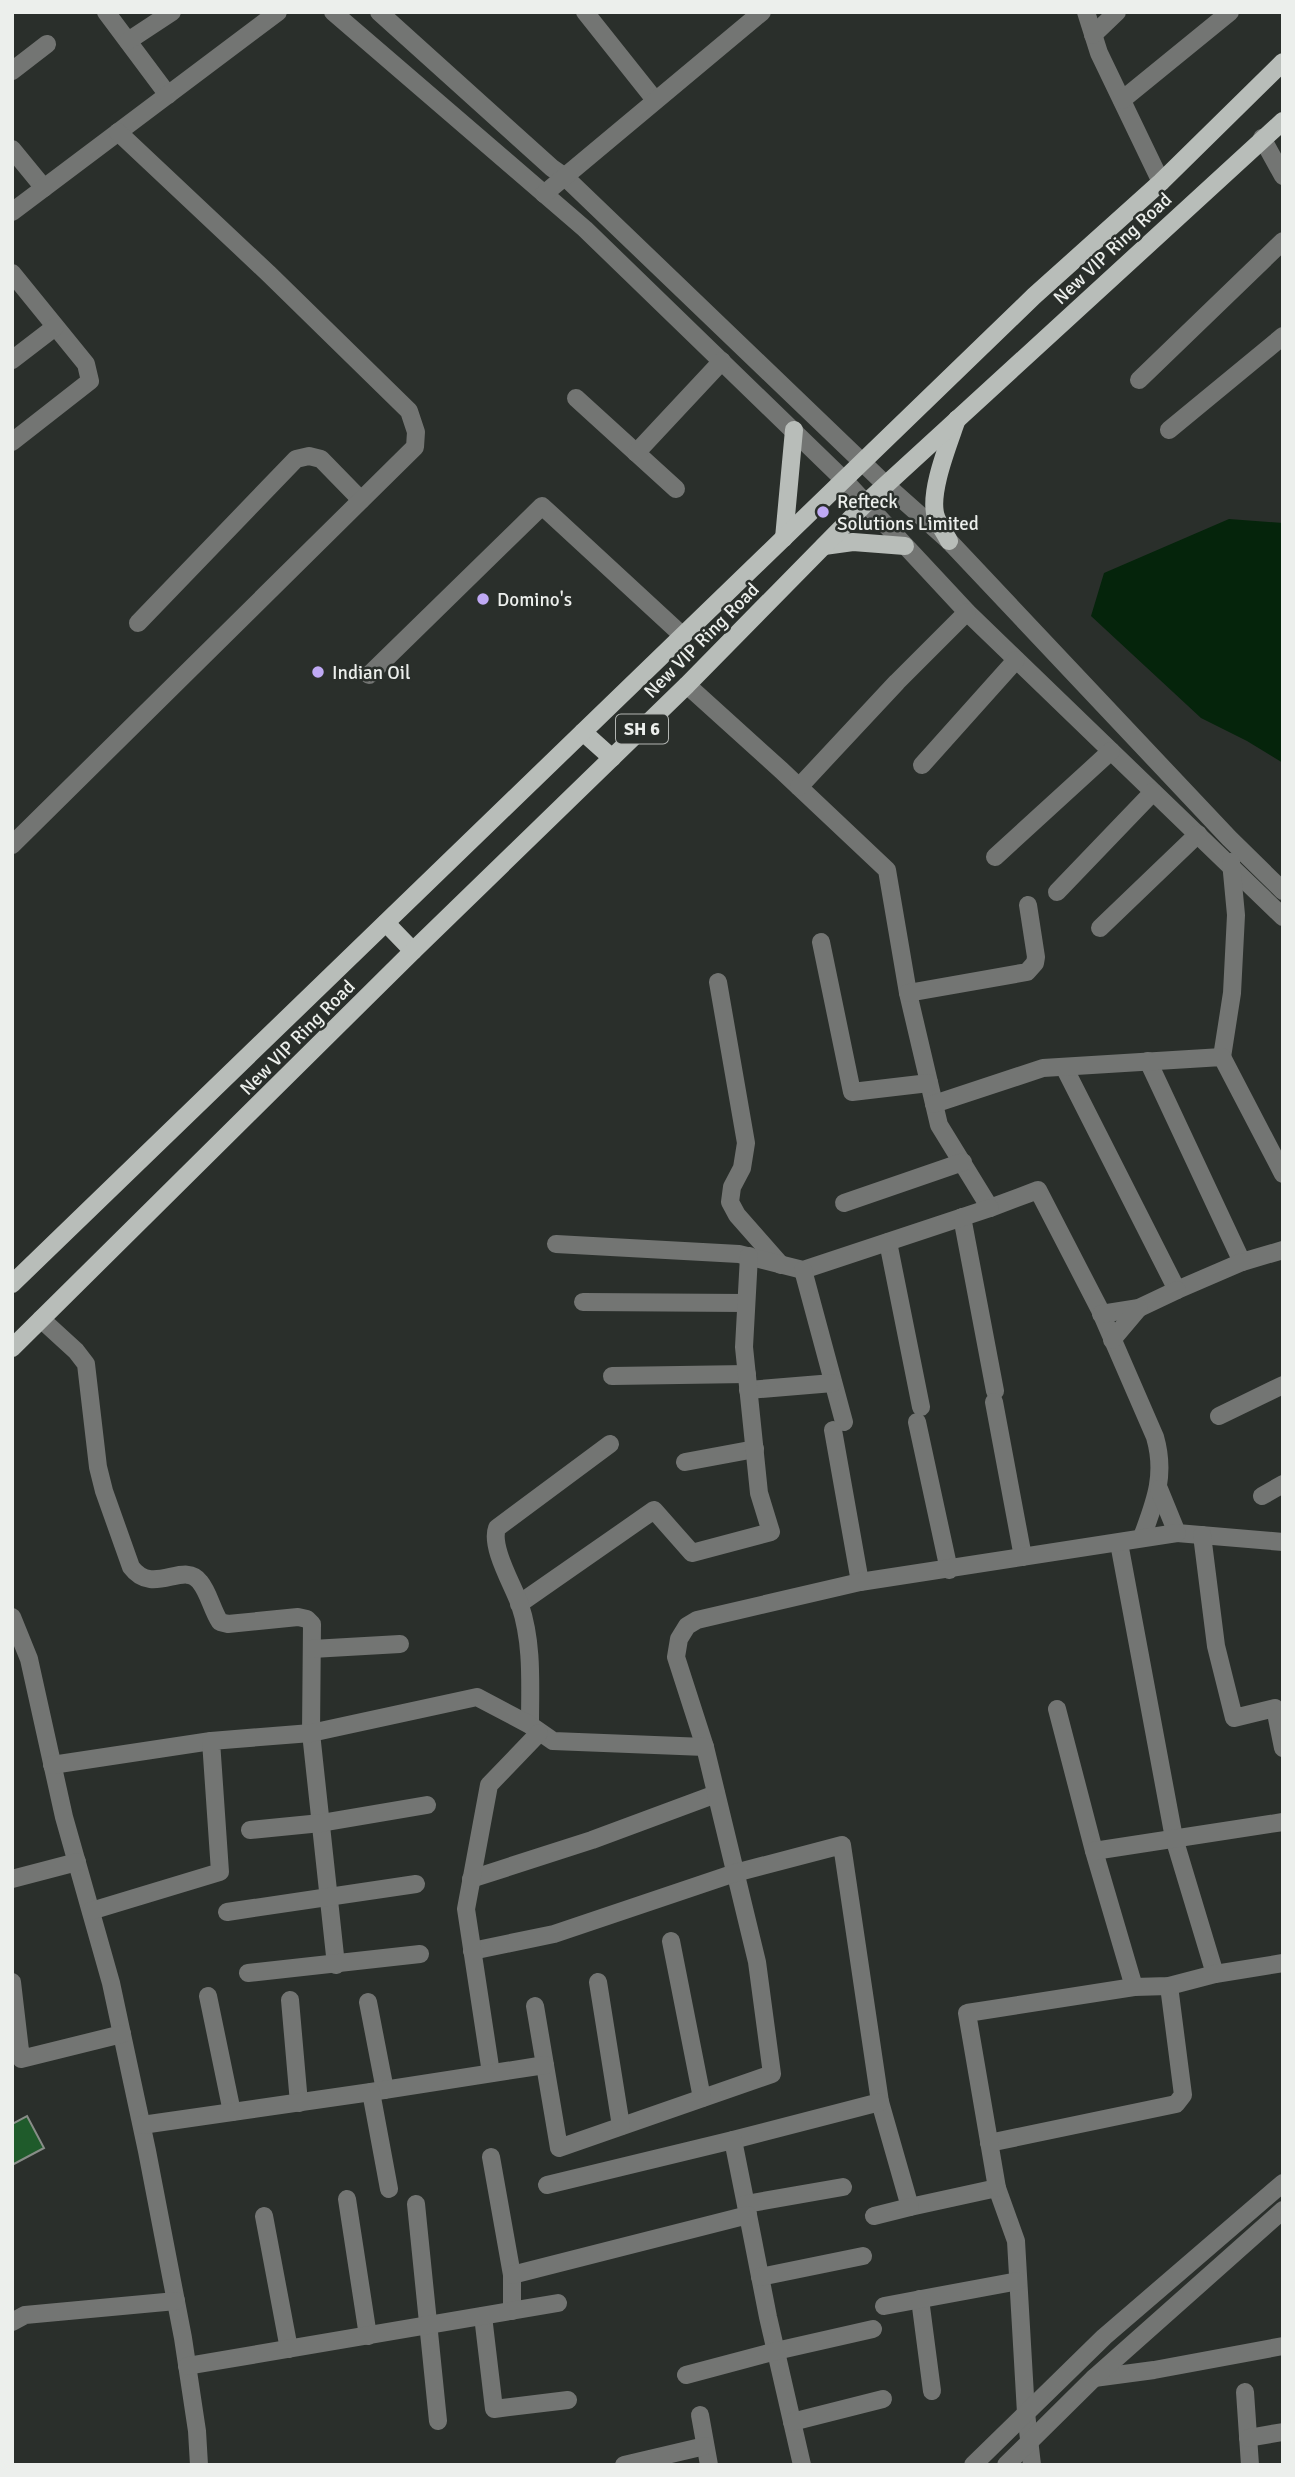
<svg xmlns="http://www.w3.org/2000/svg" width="1295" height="2477" font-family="Signika,sans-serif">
  <rect width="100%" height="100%" fill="#2a2f2b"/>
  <polygon fill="#05240b" points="1229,519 1283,523 1283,763 1247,741 1201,718 1091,616 1104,573"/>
  <polygon fill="#1f5b2b" stroke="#888d88" stroke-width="2" points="27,2116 44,2148 12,2165 12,2124"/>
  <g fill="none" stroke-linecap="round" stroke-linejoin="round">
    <g stroke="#737573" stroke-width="18">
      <polyline points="106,12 168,95"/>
      <polyline points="333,12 585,229 845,481 967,612 1283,917"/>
      <polyline points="379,12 552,168 565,177 886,485 949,541 1229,838 1283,891"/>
      <polyline points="585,12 655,100"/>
      <polyline points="1086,12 1099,53 1161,182"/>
      <polyline points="1093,35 1117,12"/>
      <polyline points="128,41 172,12"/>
      <polyline points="12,71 47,44"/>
      <polyline points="1122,100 1230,12"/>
      <polyline points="1262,138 1283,176"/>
      <polyline points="12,149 44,188"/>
      <polyline points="544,194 762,12"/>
      <polyline points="12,212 278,12"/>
      <polyline points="12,273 86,364 90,381 12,442"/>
      <polyline points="12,360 55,327"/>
      <polyline points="1139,380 1283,241"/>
      <polyline points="576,398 676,489"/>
      <polyline points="1169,430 1283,336"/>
      <polyline points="636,453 722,361"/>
      <polyline points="138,623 296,459 309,456 321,459 361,500"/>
      <polyline points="369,675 542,506 683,636"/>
      <path d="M687,685L781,770L887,870L908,993L939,1125L990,1208L1038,1190L1099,1308L1155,1437C1166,1475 1155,1502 1142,1537"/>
      <polyline points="922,765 1016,660"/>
      <polyline points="799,787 897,682 967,612"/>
      <polyline points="12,845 415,447 416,432 409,411 269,274 118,132"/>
      <polyline points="995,857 1111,751"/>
      <polyline points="1057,892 1153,792"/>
      <polyline points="1100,928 1198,834"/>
      <polyline points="821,942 852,1092 929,1083"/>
      <polyline points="718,982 746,1143 742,1168 732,1187 730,1202 737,1215 781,1265"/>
      <polyline points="908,993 1027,972 1035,963 1036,957 1028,905"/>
      <polyline points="1222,1057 1232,993 1236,915 1231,862"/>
      <polyline points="1148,1061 1242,1262 1283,1250"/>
      <polyline points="1064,1067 1177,1290 1242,1262"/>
      <polyline points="934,1104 1043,1068 1222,1057 1283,1174"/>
      <polyline points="844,1203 963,1162"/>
      <polyline points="962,1217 995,1391"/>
      <polyline points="888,1242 921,1407"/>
      <polyline points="556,1244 739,1254 803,1270 990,1208"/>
      <polyline points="803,1270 844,1422"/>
      <polyline points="583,1302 746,1303"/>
      <polyline points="1101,1314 1139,1308 1177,1290"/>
      <path d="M41,1319L76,1351L86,1364L98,1467L104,1491L131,1567C153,1597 184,1560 200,1582C209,1593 212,1610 220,1622L228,1624L298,1617L307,1619L312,1624L311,1733L336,1965"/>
      <polyline points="1112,1340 1139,1308"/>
      <polyline points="612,1376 747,1374"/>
      <polyline points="748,1390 833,1383"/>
      <polyline points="994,1402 1023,1557"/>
      <polyline points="1219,1416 1283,1385"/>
      <polyline points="917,1422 949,1570"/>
      <polyline points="833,1430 860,1582"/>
      <polyline points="685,1462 755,1449"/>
      <polyline points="1159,1489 1177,1533 1283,1542"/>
      <polyline points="1262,1496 1283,1484"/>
      <polyline points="1202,1535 1216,1646 1234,1718 1275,1708 1283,1748"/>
      <polyline points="1119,1543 1174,1838 1215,1974"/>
      <polyline points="519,1604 654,1510 692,1553 771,1532 759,1493 744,1347 749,1256"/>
      <polyline points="12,1617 29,1659 64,1817 111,1983 147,2151 183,2338 197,2431 199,2465"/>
      <polyline points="312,1649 400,1644"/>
      <polyline points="1057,1709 1094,1851 1134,1987"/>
      <path d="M530,1725C530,1685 533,1644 520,1605C513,1585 490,1547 497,1528L610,1444"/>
      <polyline points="705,1747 676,1657 679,1639 687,1626 697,1620 860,1582 1177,1533"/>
      <polyline points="52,1765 211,1741"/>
      <polyline points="250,1830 321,1823 427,1805"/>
      <polyline points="1094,1851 1283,1822"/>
      <polyline points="12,1879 77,1862"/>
      <polyline points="471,1879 592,1840 716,1794"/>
      <polyline points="91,1911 220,1872 211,1741 311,1733 477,1697 530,1725 553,1741 705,1747 757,1962 772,2074 559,2148 535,2006"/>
      <polyline points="227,1912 416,1884"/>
      <polyline points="671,1941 702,2098"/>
      <polyline points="472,1951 554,1934 735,1873 842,1845 880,2102 910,2207 997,2188 1016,2241 1026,2413 1032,2465"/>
      <polyline points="248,1973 420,1954"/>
      <polyline points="12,1982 21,2059 122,2034"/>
      <polyline points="598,1982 621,2126"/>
      <polyline points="208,1996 232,2112"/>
      <polyline points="290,2000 299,2103"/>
      <polyline points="368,2002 385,2090"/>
      <polyline points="491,2073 466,1909 489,1785 539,1733"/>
      <polyline points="371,2092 545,2065"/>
      <polyline points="142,2125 371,2092 389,2189"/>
      <polyline points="733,2140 880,2102"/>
      <polyline points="989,2143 1176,2104 1183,2095 1169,1986"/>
      <polyline points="491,2157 512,2275 512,2311"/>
      <polyline points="547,2185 733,2140 748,2215"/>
      <polyline points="997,2188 967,2013 1134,1987 1169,1986 1215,1974 1283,1963"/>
      <polyline points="347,2199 368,2336"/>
      <polyline points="416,2204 438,2421"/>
      <polyline points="746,2204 843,2187"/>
      <polyline points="264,2216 289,2349"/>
      <polyline points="874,2216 910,2207"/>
      <polyline points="512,2275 748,2215 768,2317 802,2465"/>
      <polyline points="760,2277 863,2256"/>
      <polyline points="920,2299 932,2391"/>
      <polyline points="884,2306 1018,2281"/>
      <polyline points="483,2316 494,2409 568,2400"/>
      <polyline points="12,2322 25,2315 176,2301"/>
      <polyline points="187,2366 558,2303"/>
      <polyline points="686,2375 776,2351 873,2329"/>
      <polyline points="1094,2378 1154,2370 1283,2346"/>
      <polyline points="1245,2392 1250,2465"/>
      <polyline points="700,2415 709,2465"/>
      <polyline points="792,2422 883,2399"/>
      <polyline points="1248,2438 1283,2432"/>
      <polyline points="624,2465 705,2446"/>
      <polyline points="973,2465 1104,2337 1283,2183"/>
      <polyline points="1006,2465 1094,2378 1283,2210"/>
    </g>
    <g stroke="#b8bdb9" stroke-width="18">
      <polyline points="784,538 794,430"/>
      <path d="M949,541C945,533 939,525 936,517C928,493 949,443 957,419"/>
      <polyline points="824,546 853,542 905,546"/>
      <polyline points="583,732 612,758"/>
      <polyline points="386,923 413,951"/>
      <polyline points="12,1284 1034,296 1161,182 1283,62"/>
      <polyline points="12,1348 413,951 687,685 866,503 1283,121"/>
    </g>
  </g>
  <g fill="#bfa9f4" stroke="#2a2f2b" stroke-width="2.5">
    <circle cx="823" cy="512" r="7"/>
    <circle cx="483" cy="599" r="7"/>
    <circle cx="318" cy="672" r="7"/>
  </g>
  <g text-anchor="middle" stroke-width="5" stroke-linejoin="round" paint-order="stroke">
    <rect fill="#2a2f2b" stroke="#b2b5b2" stroke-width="2" x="616" y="714.5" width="52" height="29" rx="5"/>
    <g font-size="18" font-weight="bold" fill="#ecefec">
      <text x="642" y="735">SH 6</text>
    </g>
    <g font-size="19" fill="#ecefec" stroke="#2a2f2b">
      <text transform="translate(1112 248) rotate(-43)" y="7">New VIP Ring Road</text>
      <text transform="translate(701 640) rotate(-45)" y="7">New VIP Ring Road</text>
      <text transform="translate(297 1037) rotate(-45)" y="7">New VIP Ring Road</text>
    </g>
    <g font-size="19" fill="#ecefec" stroke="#2a2f2b" text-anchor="start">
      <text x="837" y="508">Refteck<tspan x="837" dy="22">Solutions Limited</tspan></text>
      <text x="497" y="606">Domino's</text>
      <text x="332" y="679">Indian Oil</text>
    </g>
  </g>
  <rect width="1295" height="2477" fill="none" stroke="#ecefec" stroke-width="28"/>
</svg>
